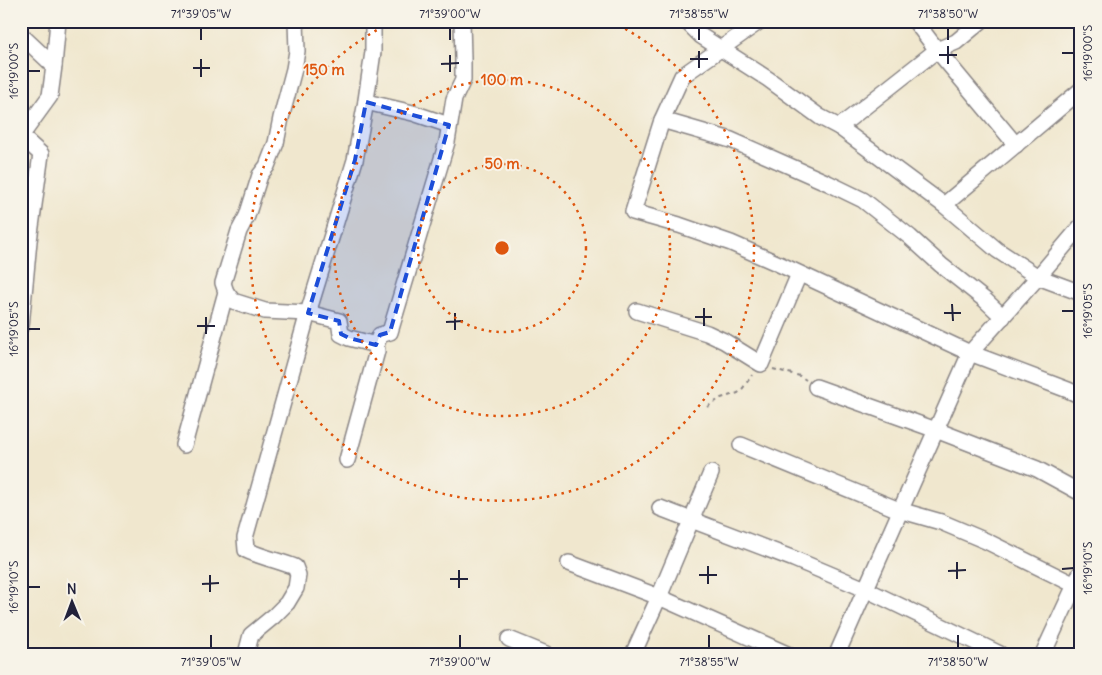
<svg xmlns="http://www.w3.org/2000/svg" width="1102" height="675" font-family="Delius,sans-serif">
  <rect width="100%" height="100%" fill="#f7f3e8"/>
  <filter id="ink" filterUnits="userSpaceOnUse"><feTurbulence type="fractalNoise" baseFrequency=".02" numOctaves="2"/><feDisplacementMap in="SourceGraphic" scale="10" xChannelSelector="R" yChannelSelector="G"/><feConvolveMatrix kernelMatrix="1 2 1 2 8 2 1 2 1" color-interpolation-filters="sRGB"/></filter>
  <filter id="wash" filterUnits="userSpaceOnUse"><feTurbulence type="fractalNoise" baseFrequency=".0096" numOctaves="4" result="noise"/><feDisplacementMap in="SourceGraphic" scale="20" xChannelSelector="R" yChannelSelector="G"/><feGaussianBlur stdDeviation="1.12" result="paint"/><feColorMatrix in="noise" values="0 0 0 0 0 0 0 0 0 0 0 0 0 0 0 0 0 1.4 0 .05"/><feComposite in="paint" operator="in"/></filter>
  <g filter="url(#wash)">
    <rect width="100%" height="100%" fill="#f0e7ce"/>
  </g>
  <g filter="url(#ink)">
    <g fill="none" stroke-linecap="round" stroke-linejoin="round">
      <defs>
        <g id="minor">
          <polyline points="686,21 701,36 768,79 820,117 839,127 944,205 997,250 1038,277 1081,293"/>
          <polyline points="760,21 682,76 662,120 633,212 679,225 731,243 779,264 970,353 1068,390 1081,396"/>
          <polyline points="915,21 937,50 1016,145"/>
          <polyline points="21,35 54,66"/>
          <polyline points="366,102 413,113 449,125"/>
          <polyline points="662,120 731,140 828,183 863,200 910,237 941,265 985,300 1003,317"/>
          <polyline points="839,127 937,50 956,42 981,21"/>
          <polyline points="21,136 41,154 29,241 21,326"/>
          <polyline points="21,136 50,96 54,66 58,21"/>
          <polyline points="944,205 1081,90"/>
          <polyline points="226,292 233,301 265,311 308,313 339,321 341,334 349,338 376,345"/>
          <polyline points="637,311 707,333 724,341 761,364 799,274"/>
          <polyline points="816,387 936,430 1037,469 1081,493"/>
          <polyline points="184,445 226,292 223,283 239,231 247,216 260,175 267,166 276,143 281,118 294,69 297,51 296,21"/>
          <polyline points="741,445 899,510 941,522 986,541 1081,588"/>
          <polyline points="347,460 377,351 376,345 380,335 390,332 447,142 454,99 463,80 463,59 462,21"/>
          <polyline points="660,508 794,559 865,589 1000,654"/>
          <polyline points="569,563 659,597 787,654"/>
          <polyline points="509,639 546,654"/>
          <path d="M246,654L251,635L274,616L287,603L296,588L298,575L295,567C279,561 261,557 246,550L245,538L308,313L355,160L365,107L373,52V21"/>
          <polyline points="633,654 659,597 711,473"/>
          <polyline points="837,654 970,353 1038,277 1081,226"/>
          <polyline points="1043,654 1081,572"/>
        </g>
      </defs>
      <use href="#minor" stroke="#898484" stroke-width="18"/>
      <g stroke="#898484" stroke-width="2" stroke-dasharray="4 4" stroke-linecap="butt">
        <polyline points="773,369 800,376 806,380"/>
        <polyline points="707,407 721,398 738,393 743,388 752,375"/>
      </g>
      <use href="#minor" stroke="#fff" stroke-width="15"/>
    </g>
  </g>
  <path fill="#1d4ed8" fill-opacity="0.2" stroke="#1d4ed8" stroke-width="4" stroke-dasharray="10 6" stroke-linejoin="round" d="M366,102L449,125L390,332L380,335L376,345L349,338L341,334L339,321L308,313L355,160Z"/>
  <path fill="none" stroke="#22223b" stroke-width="2" d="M201,28V40M450,28V40M699,28V40M948,28V40M948,46V64M699,51V68M1062,53H1074M450,55V72M939,55H957M201,59V77M690,59H708M441,64L459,63M193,68H210M28,71H40M952,304L953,321M704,308V326M1062,311H1074M455,313V330M944,313H961M206,317V334M695,317H712M446,322L463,321M197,326H215M28,329H40M957,562V579M708,566V584M1062,569L1074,568M459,570V588M948,571L966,570M210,575V592M699,575H717M450,579H468M202,584L219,583M28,587H40M211,635V648M460,635V648M709,635V648M958,635V648"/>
  <g fill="none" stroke="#de560e" stroke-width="2.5" stroke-dasharray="2.5 5">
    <circle cx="502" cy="248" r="84"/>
    <circle cx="502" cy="248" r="168"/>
    <path d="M612 22A252 252 0 1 1 392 22"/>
  </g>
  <circle cx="502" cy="248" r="8" fill="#de560e" stroke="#f7f3e8" stroke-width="2.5"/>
  <g font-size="15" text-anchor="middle" font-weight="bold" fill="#de560e" stroke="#f7f3e8" stroke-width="4" stroke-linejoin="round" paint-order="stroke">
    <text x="324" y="75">150 m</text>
    <text x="502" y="85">100 m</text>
    <text x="502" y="169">50 m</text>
  </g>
  <rect width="1102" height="675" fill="none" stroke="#f7f3e8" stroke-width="55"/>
  <g transform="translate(72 602) rotate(359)" stroke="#f7f3e8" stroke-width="4" paint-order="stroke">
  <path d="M0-4L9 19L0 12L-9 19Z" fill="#22223b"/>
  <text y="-8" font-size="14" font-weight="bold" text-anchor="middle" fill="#22223b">N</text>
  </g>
  <rect x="28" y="28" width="1046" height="620" fill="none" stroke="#22223b" stroke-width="2"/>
  <g font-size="12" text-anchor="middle" fill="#22223b">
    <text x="201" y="18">71°39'05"W</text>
    <text x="450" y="18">71°39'00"W</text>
    <text x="699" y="18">71°38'55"W</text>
    <text x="948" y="18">71°38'50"W</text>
    <text transform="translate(1088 53) rotate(-90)" y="4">16°19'00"S</text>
    <text transform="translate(14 71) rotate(-90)" y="4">16°19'00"S</text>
    <text transform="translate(1088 311) rotate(-90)" y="4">16°19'05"S</text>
    <text transform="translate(14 329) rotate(-90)" y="4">16°19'05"S</text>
    <text transform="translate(1088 568) rotate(-90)" y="4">16°19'10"S</text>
    <text transform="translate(14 587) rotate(-90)" y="4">16°19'10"S</text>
    <text x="211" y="666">71°39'05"W</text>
    <text x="460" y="666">71°39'00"W</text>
    <text x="709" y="666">71°38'55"W</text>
    <text x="958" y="666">71°38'50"W</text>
  </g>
</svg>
